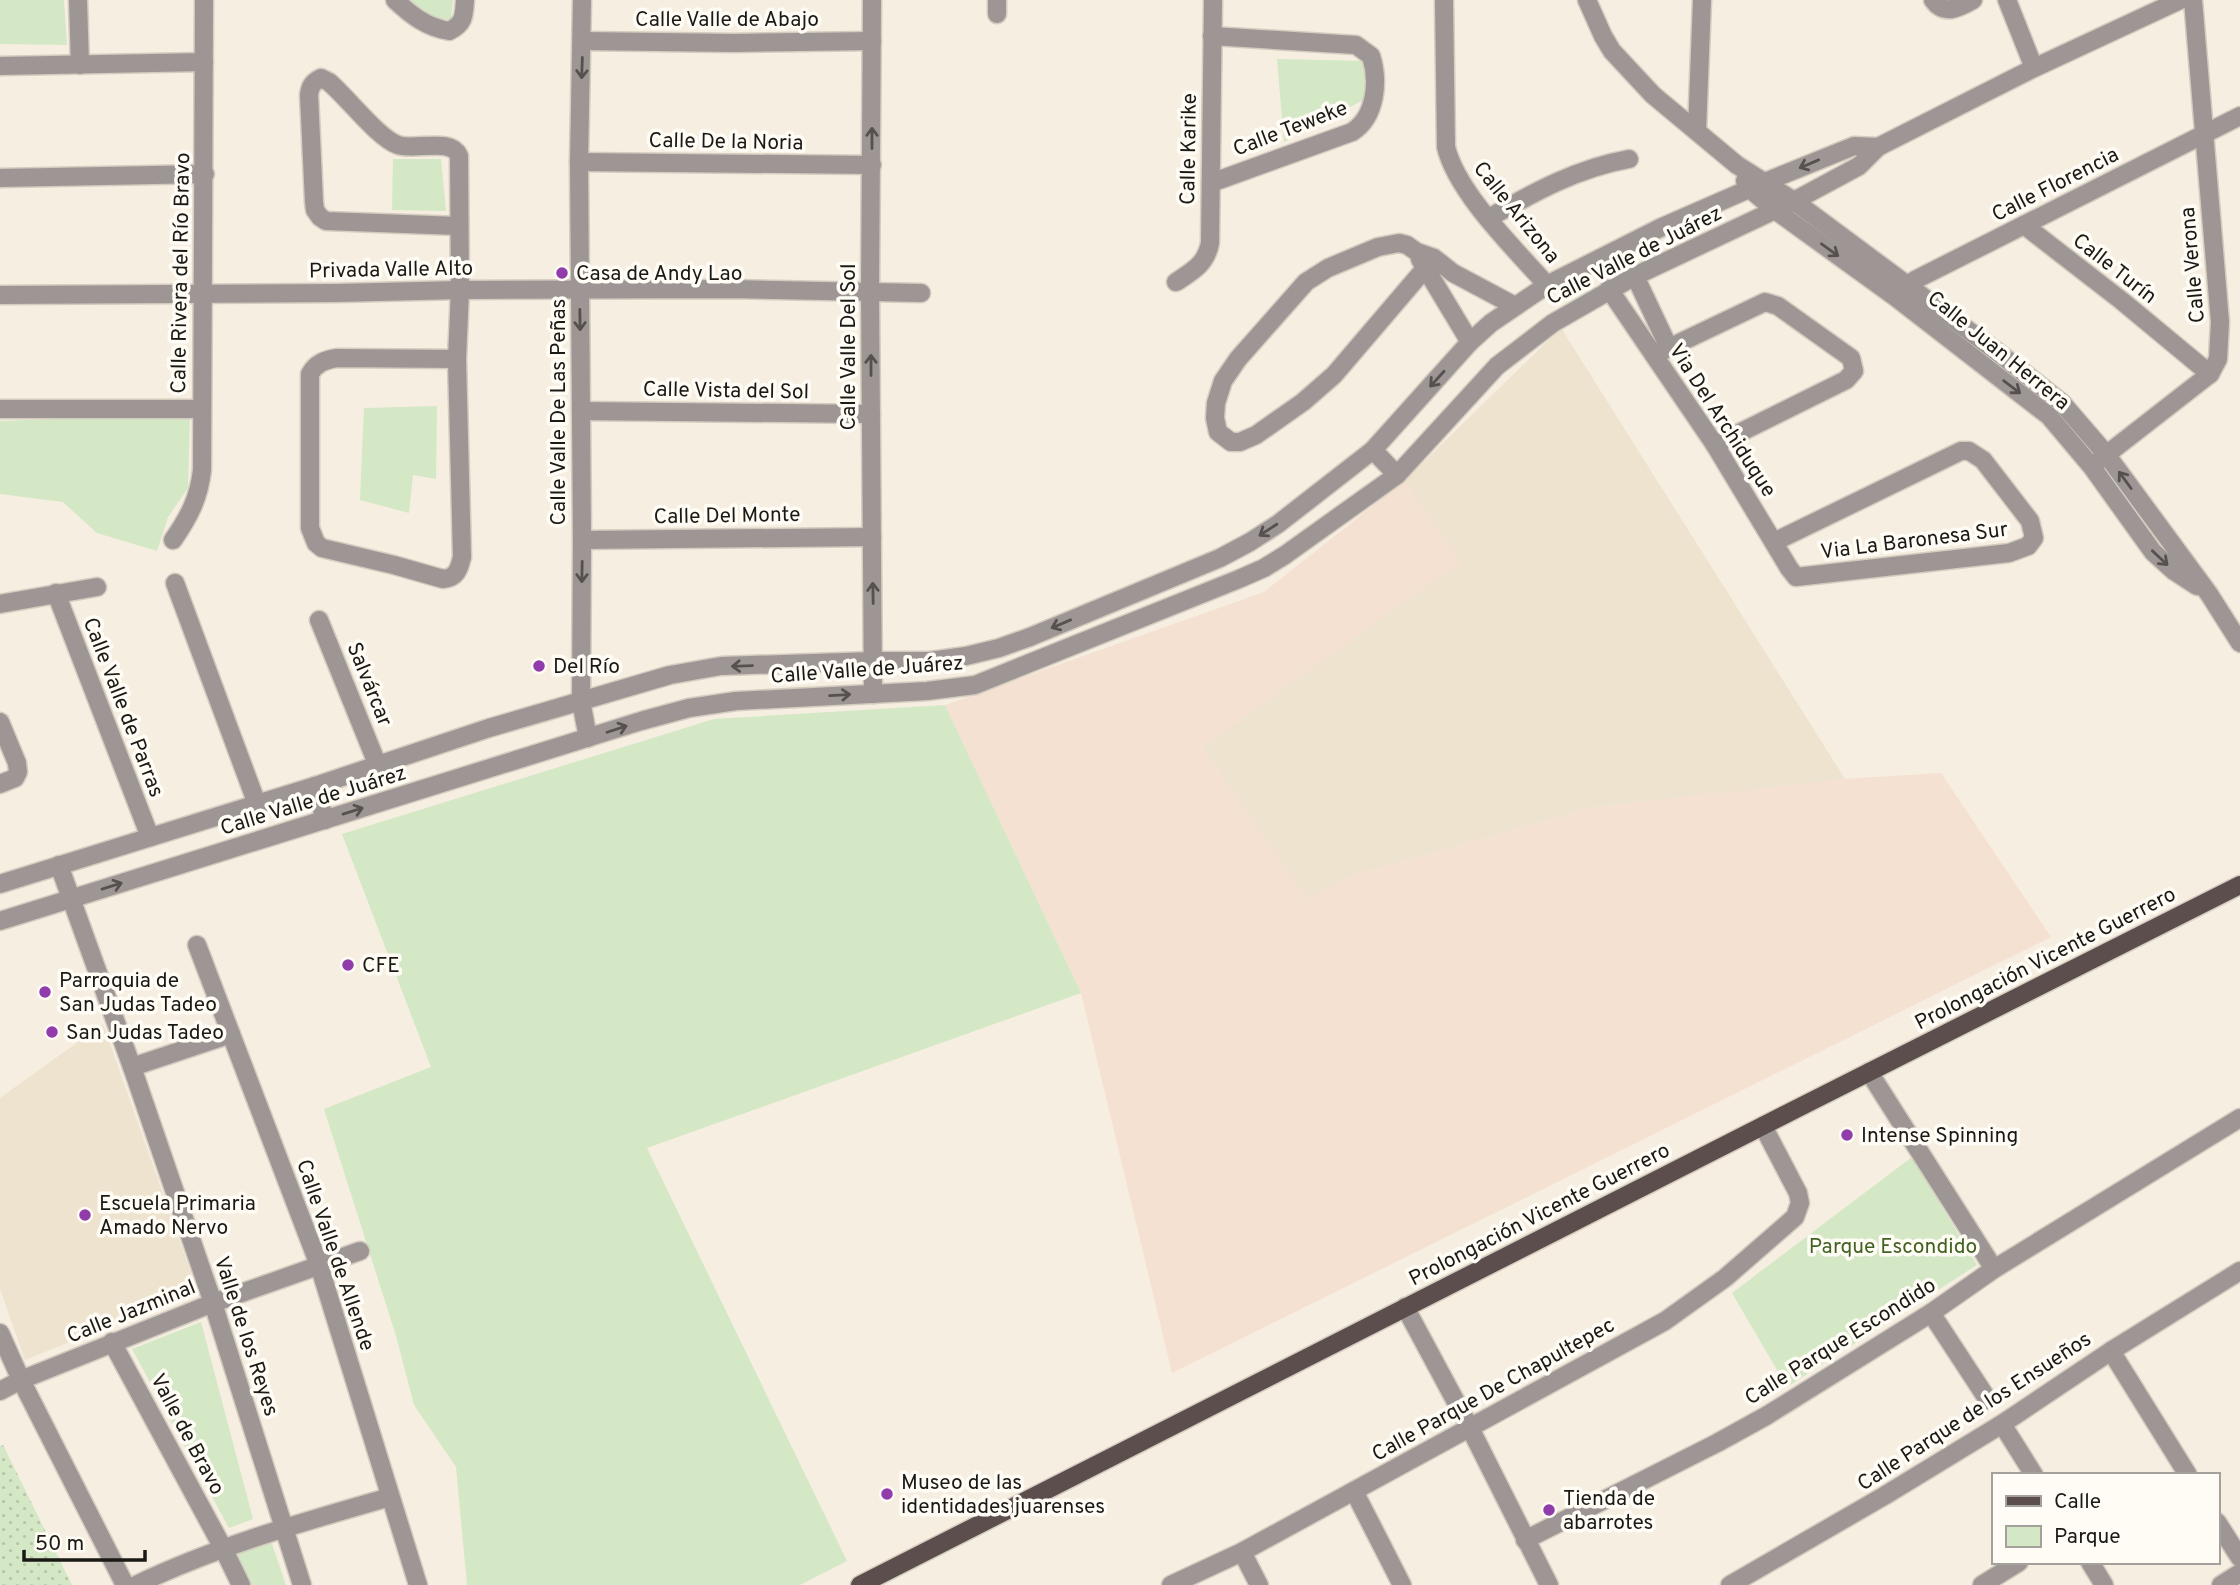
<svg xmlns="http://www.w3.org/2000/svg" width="2240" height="1585" font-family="Overpass,sans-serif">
  <defs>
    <pattern id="grass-dots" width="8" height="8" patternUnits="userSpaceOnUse" patternTransform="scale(1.75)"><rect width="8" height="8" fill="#d4e8c6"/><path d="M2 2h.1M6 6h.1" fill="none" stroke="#b5c6a9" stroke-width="1.8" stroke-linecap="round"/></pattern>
  </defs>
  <rect width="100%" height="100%" fill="#f6eee0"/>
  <polygon fill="#f5e1d2" points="1404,481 1461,562 1202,747 1307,898 1354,875 1595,807 1826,780 1941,773 2051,937 1172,1373 1081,993 945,705 1264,592"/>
  <g fill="#eee3ce">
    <polygon points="1561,328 1845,779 1595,807 1354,875 1307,899 1202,747 1460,562 1404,481"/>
    <polygon points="103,1024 197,1290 25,1360 0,1289 0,1098"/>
  </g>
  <polygon fill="url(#grass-dots)" points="3,1445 72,1585 0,1585 0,1446"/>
  <g fill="#d4e8c6">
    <polygon points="0,0 64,0 67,45 0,44"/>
    <polygon points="410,0 453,0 451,19 430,20"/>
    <polygon points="1277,59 1368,61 1369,97 1284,142"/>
    <polygon points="393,159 441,159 446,211 392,210"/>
    <polygon points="437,406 436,479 413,475 409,513 360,500 364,408"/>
    <polygon points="190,414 188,488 168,517 157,551 97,533 63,502 0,494 0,421"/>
    <polygon points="945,705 1081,993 647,1148 847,1561 800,1585 467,1585 456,1467 414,1405 396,1336 324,1109 431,1067 342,834 714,719"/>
    <polygon points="1912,1157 1977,1265 1787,1387 1732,1293"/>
    <polygon points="201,1322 253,1519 229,1528 132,1349"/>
    <polygon points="270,1538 286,1585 245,1585 231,1554"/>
  </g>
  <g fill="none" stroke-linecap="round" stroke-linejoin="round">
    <defs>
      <g id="minor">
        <polyline points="78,0 80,65"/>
        <path d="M395,0C411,15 426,27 449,31C464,24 464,16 465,0"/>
        <polyline points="582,0 579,162 582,540 581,701 588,738"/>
        <polyline points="872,0 870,292 873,694"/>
        <path d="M1444,0L1446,147C1457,193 1515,249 1547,285"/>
        <polyline points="1587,0 1603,36 1612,51 1653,95 1737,165 1794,201 2000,354 2062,403 2106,454 2209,594 2240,643"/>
        <path d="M1933,0C1944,16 1959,8 1973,0"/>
        <polyline points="2007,0 2034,68"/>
        <polyline points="997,14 997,0"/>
        <polyline points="583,41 734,43 872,41"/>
        <polyline points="0,66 204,62"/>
        <polyline points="1697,131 1702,0"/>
        <polyline points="579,162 872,165"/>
        <polyline points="0,178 205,174"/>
        <polyline points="1745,181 1750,189 1775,210 1894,296 2049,416 2092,467 2153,552 2174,571 2197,586"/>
        <path d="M1211,183L1352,132C1376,117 1379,81 1371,56L1356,45L1212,36"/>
        <path d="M1489,218C1534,192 1578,168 1629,159"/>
        <polyline points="2024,225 2122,301 2210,374"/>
        <polyline points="1434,258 1334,375 1303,402 1256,435 1240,442 1231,442 1218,432 1215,418 1216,403 1223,381 1238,359 1306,282 1328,268 1378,247 1399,243 1407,245 1417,252 1434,258 1453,273 1515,306"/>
        <polyline points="1420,259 1470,342"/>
        <polyline points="1635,276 1669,348"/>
        <path d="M1176,282C1193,271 1206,264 1210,243L1213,0"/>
        <polyline points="1609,289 1715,445 1789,568 1796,577 2009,553 2028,546 2034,538 2030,521 1983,460 1969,451 1961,451 1774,542"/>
        <polyline points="1898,292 1915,280 2240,116"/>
        <polyline points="0,295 337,293 460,290 732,289 921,293"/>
        <polyline points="1654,355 1765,302 1778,306 1851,358 1854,371 1846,380 1715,445"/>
        <path d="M457,359L337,358C325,360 316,363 310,374V528L316,543L322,548L394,565L443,579C456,578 459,570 462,557L457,359L460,290L459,156C451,137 415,151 398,145C378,138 347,97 329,82L321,78C313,82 310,86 309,95L314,202L315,210L320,217L326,221L458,226"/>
        <polyline points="0,409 201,409"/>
        <polyline points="581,411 871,414"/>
        <polyline points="1373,450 1397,475"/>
        <polyline points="2097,462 2210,374 2218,359 2220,322 2193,0"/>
        <path d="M173,540C189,517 199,498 202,470L204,0"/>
        <polyline points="582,540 872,537"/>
        <polyline points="175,583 257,804"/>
        <polyline points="56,593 150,837"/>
        <polyline points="0,604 97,587"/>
        <polyline points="319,620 378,766"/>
        <polyline points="0,722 17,763 18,772 15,778 0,784"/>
        <polyline points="315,786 325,820"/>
        <polyline points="59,865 132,1067 213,1303 302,1585"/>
        <polyline points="0,884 315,786 489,728 670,675 721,666 873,661 930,661 966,656 999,648 1030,637 1220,558 1250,542 1278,524 1373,450 1470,342 1491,323 1547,285 1662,227 1765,182 1854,146 1878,147"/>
        <polyline points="0,921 641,721 689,708 736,701 927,691 975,685 1239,579 1264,568 1285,555 1397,475 1497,366 1553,323 1635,276 1794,201 1859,166 1878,147 2034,68 2180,0"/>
        <polyline points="197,945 319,1265 418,1585"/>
        <polyline points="132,1067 231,1034"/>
        <polyline points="1869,1072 1994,1269"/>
        <polyline points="1405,1307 1470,1428 1549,1585"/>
        <polyline points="1931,1313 1988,1400"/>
        <polyline points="0,1333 21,1380 125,1585"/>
        <polyline points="112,1342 223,1548 241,1585"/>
        <polyline points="2111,1351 2188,1475"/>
        <polyline points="0,1391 21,1380 213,1303 360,1251"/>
        <polyline points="2002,1424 2034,1475"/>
        <polyline points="1354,1491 1402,1585"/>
        <polyline points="2217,1522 2240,1558"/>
        <polyline points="1525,1540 1717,1443 1766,1416 1931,1313 1994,1269 2240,1118"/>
        <polyline points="1242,1552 1259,1585"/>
        <polyline points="2090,1562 2104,1585"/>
        <path d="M136,1585C217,1546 303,1522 390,1497"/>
        <polyline points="1171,1585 1242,1552 1665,1321 1725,1278 1795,1217 1800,1203 1798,1193 1763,1126"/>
        <polyline points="1730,1585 1884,1496 2002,1424 2111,1351 2240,1271"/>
        <polyline points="1982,1585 2019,1562"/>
        <polyline points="2221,1585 2240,1573"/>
      </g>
      <polyline id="major" points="860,1585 1800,1107 2240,885"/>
    </defs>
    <use href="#minor" stroke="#d3ccbf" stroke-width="21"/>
    <use href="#major" stroke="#d3ccbf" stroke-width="21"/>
    <use href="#minor" stroke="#9e9695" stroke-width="18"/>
    <use href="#major" stroke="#5b4e4c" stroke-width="18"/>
  </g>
  <defs><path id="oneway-shaft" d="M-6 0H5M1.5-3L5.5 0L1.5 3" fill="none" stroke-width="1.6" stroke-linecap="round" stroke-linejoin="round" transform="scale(1.75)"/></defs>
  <g stroke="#56514e">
    <use href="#oneway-shaft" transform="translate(582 68) rotate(92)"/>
    <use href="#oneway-shaft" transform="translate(872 138) rotate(-90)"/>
    <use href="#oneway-shaft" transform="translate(1809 164) rotate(157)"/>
    <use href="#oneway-shaft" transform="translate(1830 250) rotate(36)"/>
    <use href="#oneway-shaft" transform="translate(580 320) rotate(89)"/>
    <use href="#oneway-shaft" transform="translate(871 365) rotate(-90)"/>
    <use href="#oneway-shaft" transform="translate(1437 379) rotate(132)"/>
    <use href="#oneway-shaft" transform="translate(2012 387) rotate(37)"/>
    <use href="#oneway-shaft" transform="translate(2125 480) rotate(-126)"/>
    <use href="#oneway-shaft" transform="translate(1268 530) rotate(147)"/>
    <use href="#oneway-shaft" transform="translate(2160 558) rotate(43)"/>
    <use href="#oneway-shaft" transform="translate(582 572) rotate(91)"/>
    <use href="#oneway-shaft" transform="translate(873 593) rotate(-91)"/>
    <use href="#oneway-shaft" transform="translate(1061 624) rotate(157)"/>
    <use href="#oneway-shaft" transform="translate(742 666) rotate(178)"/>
    <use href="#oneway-shaft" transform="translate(840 695) rotate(-3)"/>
    <use href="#oneway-shaft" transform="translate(617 729) rotate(-18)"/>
    <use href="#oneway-shaft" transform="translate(353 811) rotate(-17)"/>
    <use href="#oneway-shaft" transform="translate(112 886) rotate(-17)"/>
  </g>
  <g fill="#903caa" stroke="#fffcf6" stroke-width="2.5">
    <circle cx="562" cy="273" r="7"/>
    <circle cx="539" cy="666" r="7"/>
    <circle cx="348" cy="965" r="7"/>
    <circle cx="45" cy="992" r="7"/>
    <circle cx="52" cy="1032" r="7"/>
    <circle cx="1847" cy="1135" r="7"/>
    <circle cx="85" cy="1215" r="7"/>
    <circle cx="887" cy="1494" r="7"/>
    <circle cx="1549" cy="1510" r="7"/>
  </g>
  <g text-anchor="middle" stroke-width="7" stroke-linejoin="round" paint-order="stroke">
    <g font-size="21" fill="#1b1914" stroke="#fffcf6">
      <text x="727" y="26">Calle Valle de Abajo</text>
      <text transform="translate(1290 128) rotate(-21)" y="7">Calle Teweke</text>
      <text transform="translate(726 141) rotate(1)" y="7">Calle De la Noria</text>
      <text transform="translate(1188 149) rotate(-89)" y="7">Calle Karike</text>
      <text transform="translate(2055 184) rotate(-27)" y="7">Calle Florencia</text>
      <text transform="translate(1517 212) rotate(51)" y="7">Calle Arizona</text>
      <text transform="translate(1634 255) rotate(-27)" y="7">Calle Valle de Juárez</text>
      <text transform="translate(2192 265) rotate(-95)" y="7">Calle Verona</text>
      <text transform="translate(2115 268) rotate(38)" y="7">Calle Turín</text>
      <text transform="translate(391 269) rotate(-1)" y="7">Privada Valle Alto</text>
      <text transform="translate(180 273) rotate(-89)" y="7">Calle Rivera del Río Bravo</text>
      <text transform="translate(848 347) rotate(-90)" y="7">Calle Valle Del Sol</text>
      <text transform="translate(1999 350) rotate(39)" y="7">Calle Juan Herrera</text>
      <text transform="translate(726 390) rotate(1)" y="7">Calle Vista del Sol</text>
      <text transform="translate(558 412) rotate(-90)" y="7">Calle Valle De Las Peñas</text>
      <text transform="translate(1723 420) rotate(57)" y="7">Via Del Archiduque</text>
      <text transform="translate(727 515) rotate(-1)" y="7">Calle Del Monte</text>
      <text transform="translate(1914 540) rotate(-7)" y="7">Via La Baronesa Sur</text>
      <text transform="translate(867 669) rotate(-4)" y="7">Calle Valle de Juárez</text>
      <text transform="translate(370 684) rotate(68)" y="7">Salvárcar</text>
      <text transform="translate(124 707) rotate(69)" y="7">Calle Valle de Parras</text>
      <text transform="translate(313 800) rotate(-17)" y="7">Calle Valle de Juárez</text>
      <text transform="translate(2045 958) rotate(-27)" y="7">Prolongación Vicente Guerrero</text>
      <text transform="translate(1539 1214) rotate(-27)" y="7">Prolongación Vicente Guerrero</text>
      <text transform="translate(336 1255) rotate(71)" y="7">Calle Valle de Allende</text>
      <text transform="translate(131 1311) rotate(-22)" y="7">Calle Jazminal</text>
      <text transform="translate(247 1336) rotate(72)" y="7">Valle de los Reyes</text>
      <text transform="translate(1840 1341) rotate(-32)" y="7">Calle Parque Escondido</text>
      <text transform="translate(1493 1389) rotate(-29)" y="7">Calle Parque De Chapultepec</text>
      <text transform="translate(1974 1411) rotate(-33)" y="7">Calle Parque de los Ensueños</text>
      <text transform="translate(188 1434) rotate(62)" y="7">Valle de Bravo</text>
    </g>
    <g font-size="21" fill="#1b1914" stroke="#fffcf6" text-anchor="start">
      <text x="576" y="280">Casa de Andy Lao</text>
      <text x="553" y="673">Del Río</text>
      <text x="362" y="972">CFE</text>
      <text x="59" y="987">Parroquia de<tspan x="59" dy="24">San Judas Tadeo</tspan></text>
      <text x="66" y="1039">San Judas Tadeo</text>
      <text x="1861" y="1142">Intense Spinning</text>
      <text x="99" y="1210">Escuela Primaria<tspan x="99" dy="24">Amado Nervo</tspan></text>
      <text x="901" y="1489">Museo de las<tspan x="901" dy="24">identidades juarenses</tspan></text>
      <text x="1563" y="1505">Tienda de<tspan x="1563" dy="24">abarrotes</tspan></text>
    </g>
    <g font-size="21" fill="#426223" stroke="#fffcf6">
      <text x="1893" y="1253">Parque Escondido</text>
    </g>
  </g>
  <rect x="1992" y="1473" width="228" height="91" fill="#fffcf6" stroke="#a4a19c" stroke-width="2"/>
  <rect x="2006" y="1496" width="35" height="10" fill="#5b4e4c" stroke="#a4a19c" stroke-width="2"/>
  <text x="2054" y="1508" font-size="21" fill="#1b1914">Calle</text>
  <rect x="2006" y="1526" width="35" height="21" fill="#d4e8c6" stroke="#a4a19c" stroke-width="2"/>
  <text x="2054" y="1543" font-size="21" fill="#1b1914">Parque</text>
  <path d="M24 1550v10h121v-10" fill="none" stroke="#1b1914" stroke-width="3.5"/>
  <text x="35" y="1550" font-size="21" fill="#1b1914" stroke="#fffcf6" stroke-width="5" paint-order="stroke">50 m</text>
</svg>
